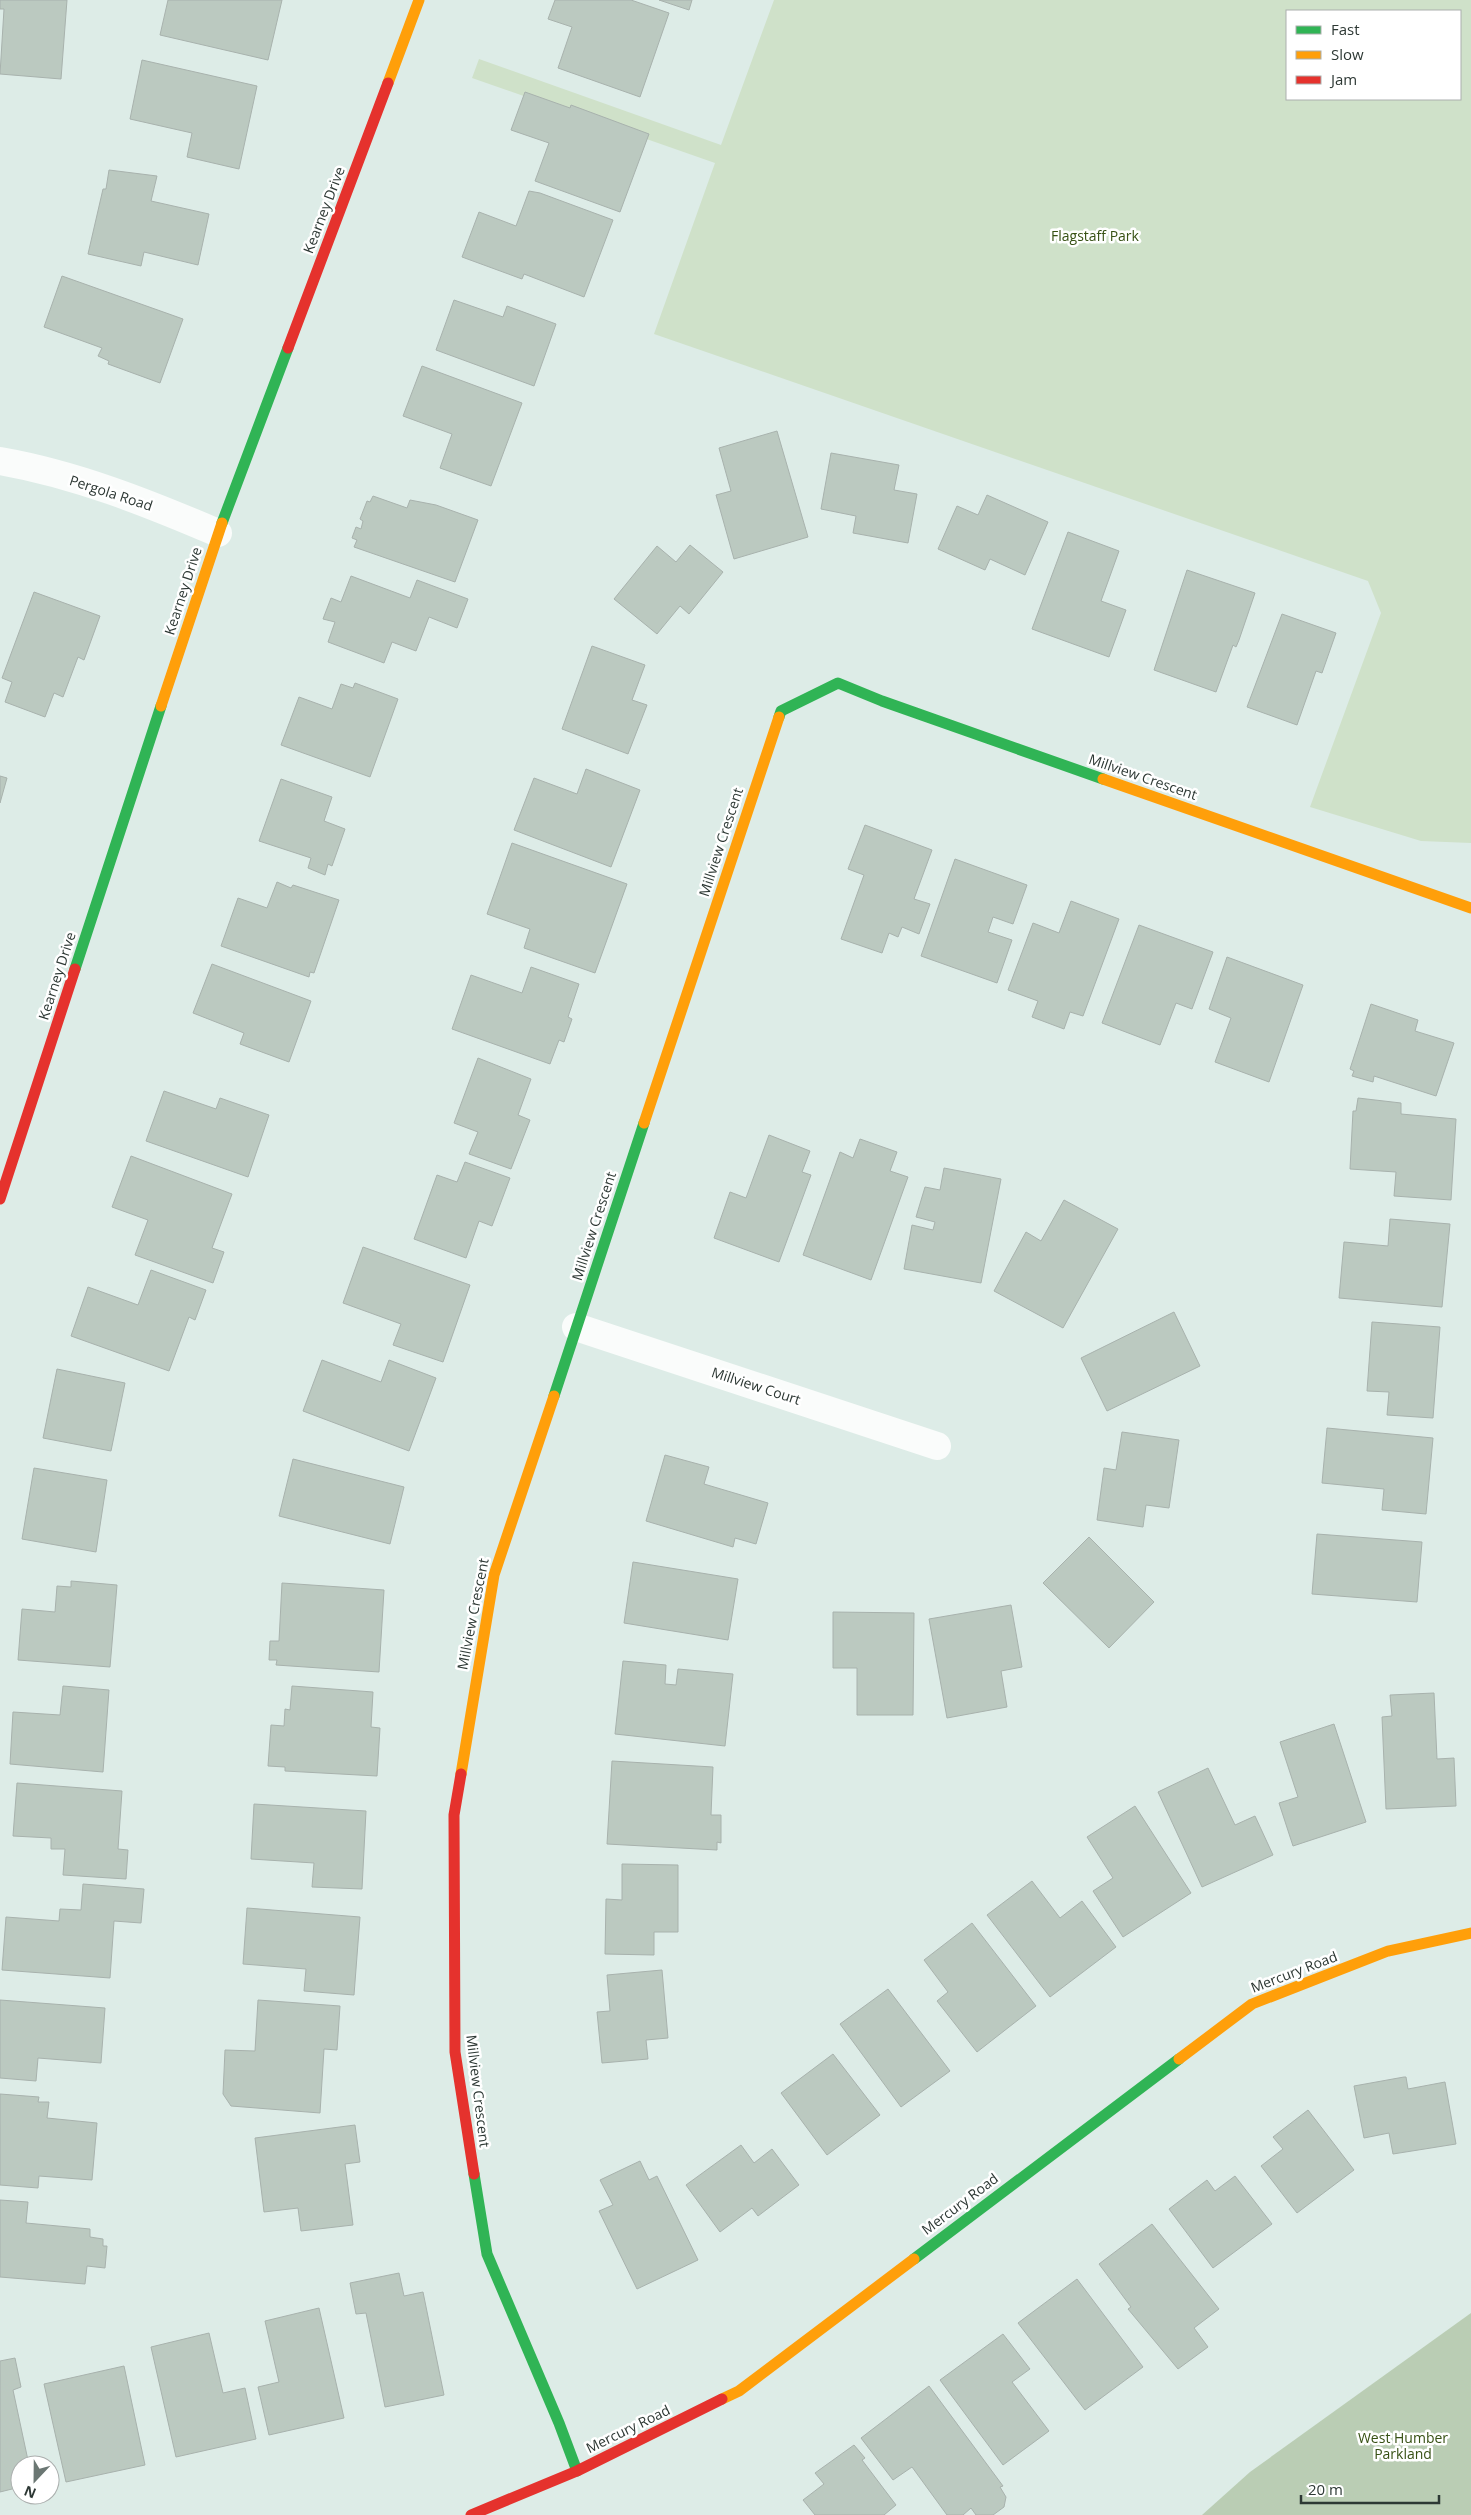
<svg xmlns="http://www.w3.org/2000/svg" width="1471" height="2515" font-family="'Open Sans',sans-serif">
  <rect width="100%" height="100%" fill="#ddece7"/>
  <path fill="#cfe1c9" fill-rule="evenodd" d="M774,0H1471V843L1421,841L1310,807L1381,613L1368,581L654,334L715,163L472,78L479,59L721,145ZM1287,11H1460V99H1287Z"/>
  <polygon fill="#bacdb4" points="1471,2313 1471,2515 1202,2515 1250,2472"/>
  <g fill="#bbc9c0" stroke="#a8b2ad">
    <polygon points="0,0 67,0 61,79 0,74 4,9 0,9"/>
    <polygon points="168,0 282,0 268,60 160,35"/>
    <polygon points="555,0 631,0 669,13 640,97 558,68 572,27 548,19"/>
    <polygon points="659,0 692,0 689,10"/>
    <polygon points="142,60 257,86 239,169 187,157 192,133 130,119"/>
    <polygon points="525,92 570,108 571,105 649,134 620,212 535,181 549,143 511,130"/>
    <polygon points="109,170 157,176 151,201 209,214 198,265 144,252 141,266 88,254 103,189 106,189"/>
    <polygon points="529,191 540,193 613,220 584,297 524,274 522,279 462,257 479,212 516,226"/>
    <polygon points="62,276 183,319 160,383 108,364 109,361 98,356 102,348 44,327"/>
    <polygon points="454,300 503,317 507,306 556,324 534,386 436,350"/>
    <polygon points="422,366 522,403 491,486 440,468 452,434 403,416"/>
    <polygon points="777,431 808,537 734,559 716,495 731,491 719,448"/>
    <polygon points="831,453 899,465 894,490 917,494 908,543 853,533 856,516 821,509"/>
    <polygon points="987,495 1048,522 1025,575 990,559 985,570 938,549 957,506 978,515"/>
    <polygon points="373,496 407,508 410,500 436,505 478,520 455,582 354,547 357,540 352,538 356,527 361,529 363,521 360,519 367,501 370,502"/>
    <polygon points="1068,532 1119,551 1101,601 1126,610 1109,657 1032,629"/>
    <polygon points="690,545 723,572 689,614 680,606 657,634 614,599 657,546 676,562"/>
    <polygon points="1187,570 1255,593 1239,640 1236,647 1233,645 1216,692 1154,670"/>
    <polygon points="351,576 410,598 417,580 468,599 457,628 429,617 416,651 392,642 384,663 328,642 335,622 323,619 331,598 341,602"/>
    <polygon points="34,592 100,616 84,660 78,657 63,697 54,693 45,717 5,702 12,682 2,678"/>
    <polygon points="1282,614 1336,633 1322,673 1316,671 1297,725 1247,707"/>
    <polygon points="592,646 645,665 632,700 647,705 628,754 562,729"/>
    <polygon points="355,683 398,699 370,777 281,745 299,697 332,709 341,684 353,688"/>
    <polygon points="586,769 640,790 611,867 514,830 534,778 577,794"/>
    <polygon points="0,776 7,778 0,803"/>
    <polygon points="281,779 332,797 324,821 345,829 332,866 328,864 325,875 308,868 311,858 259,841"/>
    <polygon points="865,825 932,850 914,899 930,904 919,934 902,927 898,937 889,933 882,953 841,939 864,875 848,869"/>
    <polygon points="512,843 627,884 595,973 524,948 530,929 487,914"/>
    <polygon points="955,859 1027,885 1013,924 993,917 988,932 1012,940 997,983 921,956"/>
    <polygon points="277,882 291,888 293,885 339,900 314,973 310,972 309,977 221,946 238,898 267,908"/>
    <polygon points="1071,901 1119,919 1083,1016 1070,1012 1064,1029 1032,1017 1038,1001 1008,990 1033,923 1059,933"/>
    <polygon points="1139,925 1213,952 1192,1009 1176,1003 1160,1045 1102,1023"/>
    <polygon points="1227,957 1303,985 1269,1082 1215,1062 1231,1018 1209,1009"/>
    <polygon points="212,964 311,1001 289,1062 240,1044 244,1033 193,1013"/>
    <polygon points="531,967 579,984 568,1017 572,1019 564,1042 559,1040 550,1064 452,1029 471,975 522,993"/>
    <polygon points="1371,1004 1418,1020 1415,1031 1454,1043 1436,1096 1374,1076 1373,1082 1352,1076 1354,1071 1350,1069"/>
    <polygon points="478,1058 531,1079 518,1115 530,1120 511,1169 469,1154 478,1132 454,1123"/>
    <polygon points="164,1091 216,1109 220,1098 269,1115 248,1177 146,1141"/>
    <polygon points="1358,1098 1401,1103 1401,1114 1456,1119 1451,1200 1394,1196 1396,1172 1350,1169 1353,1111 1356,1111"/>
    <polygon points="769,1135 810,1151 802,1172 811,1175 779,1262 714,1238 730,1192 746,1198"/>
    <polygon points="860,1139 897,1152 890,1171 908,1177 871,1280 803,1255 840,1152 853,1158"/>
    <polygon points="131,1156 232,1194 212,1248 224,1252 213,1283 135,1255 148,1220 112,1207"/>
    <polygon points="465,1162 510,1178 492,1226 479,1221 466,1258 414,1239 437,1175 457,1182"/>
    <polygon points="944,1168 1001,1179 981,1283 904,1269 912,1225 933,1230 935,1222 916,1217 925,1187 940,1190"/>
    <polygon points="1064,1200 1118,1229 1063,1328 994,1291 1026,1232 1041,1241"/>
    <polygon points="1390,1219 1450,1224 1442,1307 1339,1298 1344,1242 1388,1246"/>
    <polygon points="363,1247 470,1285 443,1362 393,1345 401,1324 343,1303"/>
    <polygon points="151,1270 206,1290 195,1320 189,1317 169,1371 71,1336 88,1287 138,1305"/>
    <polygon points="1174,1312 1200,1366 1107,1411 1081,1358"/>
    <polygon points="1372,1322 1440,1327 1433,1418 1387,1415 1389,1392 1367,1391"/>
    <polygon points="322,1360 381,1382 389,1360 436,1378 409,1451 303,1411"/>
    <polygon points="57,1369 125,1383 111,1451 43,1438"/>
    <polygon points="1327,1428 1433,1438 1426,1514 1382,1510 1384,1489 1322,1483"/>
    <polygon points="1122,1432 1179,1440 1169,1508 1146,1505 1143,1527 1097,1520 1104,1468 1116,1470"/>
    <polygon points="665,1455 709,1467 704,1484 768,1503 756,1544 735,1538 733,1547 646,1521"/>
    <polygon points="293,1459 404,1487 390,1544 279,1516"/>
    <polygon points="34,1468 107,1480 96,1552 22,1539"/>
    <polygon points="1317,1534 1422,1542 1417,1602 1312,1594"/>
    <polygon points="1089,1537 1154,1602 1109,1648 1043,1583"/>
    <polygon points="633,1562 738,1579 728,1640 624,1623"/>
    <polygon points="71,1581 117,1585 110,1667 18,1660 22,1609 55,1612 57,1586 71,1587"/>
    <polygon points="282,1583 384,1590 379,1672 276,1665 277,1660 269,1660 270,1641 279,1641"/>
    <polygon points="1011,1605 1022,1667 1001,1671 1007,1707 947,1718 929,1619"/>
    <polygon points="833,1612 914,1613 913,1715 857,1715 857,1668 833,1668"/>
    <polygon points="623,1661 666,1665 665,1684 676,1685 678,1669 733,1674 725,1746 615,1734"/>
    <polygon points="63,1686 109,1690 103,1772 10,1764 13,1712 60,1715"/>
    <polygon points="292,1686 373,1692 371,1727 380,1728 377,1776 285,1771 285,1767 268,1766 271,1725 284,1726 285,1709 290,1710"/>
    <polygon points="1434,1693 1437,1759 1454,1758 1456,1806 1386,1809 1382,1717 1392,1716 1390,1695"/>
    <polygon points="1334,1724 1366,1822 1293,1846 1279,1803 1298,1797 1280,1742"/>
    <polygon points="612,1761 713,1767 711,1815 721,1815 721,1843 717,1842 717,1850 607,1844"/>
    <polygon points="1208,1768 1235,1825 1255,1816 1273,1855 1202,1887 1158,1792"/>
    <polygon points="17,1783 122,1791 118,1849 128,1850 126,1879 63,1875 65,1849 51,1849 51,1838 13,1836"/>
    <polygon points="254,1804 366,1811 362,1889 312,1887 314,1863 251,1859"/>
    <polygon points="1135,1806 1191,1893 1123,1937 1093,1891 1113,1878 1087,1837"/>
    <polygon points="622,1864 678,1865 678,1932 654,1932 654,1955 605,1954 606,1899 622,1900"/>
    <polygon points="1032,1881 1060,1918 1082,1901 1116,1947 1050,1997 987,1915"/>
    <polygon points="83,1884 144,1889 141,1923 114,1921 110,1978 2,1970 6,1917 59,1921 60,1909 81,1910"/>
    <polygon points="247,1908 360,1917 354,1995 304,1991 306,1969 243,1964"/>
    <polygon points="972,1923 1036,2006 977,2052 937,2001 948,1992 924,1960"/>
    <polygon points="662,1970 668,2038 646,2040 648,2059 602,2063 597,2012 610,2011 607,1975"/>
    <polygon points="888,1989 950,2071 901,2107 840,2024"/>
    <polygon points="0,2000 105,2008 101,2063 38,2058 36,2081 0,2078"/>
    <polygon points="258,2000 340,2006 337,2050 324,2049 320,2113 231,2106 223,2094 225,2050 255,2051"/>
    <polygon points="833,2054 880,2115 827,2155 781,2093"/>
    <polygon points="1404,2077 1406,2077 1408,2089 1445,2082 1456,2144 1393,2154 1389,2133 1364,2138 1354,2086"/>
    <polygon points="0,2094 39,2097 38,2102 49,2102 47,2118 97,2123 92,2180 39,2176 38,2188 0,2185"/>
    <polygon points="1308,2110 1354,2170 1297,2213 1261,2166 1283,2149 1273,2137"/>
    <polygon points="355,2125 360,2162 345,2164 353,2225 301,2231 298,2208 264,2212 255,2138"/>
    <polygon points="741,2145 754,2163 772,2149 799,2185 758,2216 752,2208 720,2232 686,2185"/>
    <polygon points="640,2161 649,2180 657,2176 698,2260 637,2289 599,2211 613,2205 600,2180"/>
    <polygon points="1235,2176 1272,2224 1213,2268 1169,2209 1207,2180 1215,2191"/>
    <polygon points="0,2200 28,2202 26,2223 90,2229 90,2237 103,2239 103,2246 107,2246 105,2268 87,2266 85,2284 0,2277"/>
    <polygon points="1152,2224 1219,2309 1194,2328 1208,2347 1178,2369 1128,2309 1131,2307 1099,2264"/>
    <polygon points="399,2273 404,2296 423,2292 444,2395 385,2407 366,2313 356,2314 350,2283"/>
    <polygon points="1077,2279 1143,2367 1085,2410 1018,2323"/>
    <polygon points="319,2308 344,2418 269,2435 258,2387 279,2382 265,2321"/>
    <polygon points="209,2333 223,2393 245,2388 256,2439 176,2457 151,2347"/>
    <polygon points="1003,2334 1030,2369 1012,2382 1049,2431 1003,2465 940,2380"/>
    <polygon points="15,2358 21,2387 13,2390 29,2465 20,2465 20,2487 0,2492 0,2361"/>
    <polygon points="124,2366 145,2465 66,2482 44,2384"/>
    <polygon points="929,2386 1003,2486 1000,2487 1006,2497 1004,2507 993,2515 976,2515 971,2508 963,2515 947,2515 912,2467 893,2480 861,2438"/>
    <polygon points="854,2445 865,2458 862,2460 896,2505 884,2515 815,2515 803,2500 824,2484 815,2473"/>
  </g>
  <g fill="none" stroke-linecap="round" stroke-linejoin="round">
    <g stroke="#fafcfb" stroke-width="28">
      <path d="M0,461C75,474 148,503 218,533"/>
      <polyline points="576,1327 937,1446"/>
    </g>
    <g stroke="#30b455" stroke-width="11">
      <polyline points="222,523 288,348"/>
      <polyline points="779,717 781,711 838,683 882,701 1103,779"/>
      <polyline points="75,969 161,706"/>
      <polyline points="554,1396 644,1123"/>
      <polyline points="474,2174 487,2254 559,2423 577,2471"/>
      <polyline points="914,2259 1179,2059"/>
    </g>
    <g stroke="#ff9f0a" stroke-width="11">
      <polyline points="388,83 419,0"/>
      <polyline points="161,706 222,523"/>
      <polyline points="1103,779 1471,908"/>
      <polyline points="644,1123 779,717"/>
      <polyline points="461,1774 494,1575 554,1396"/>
      <polyline points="1179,2059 1252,2004 1388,1951 1471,1933"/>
      <polyline points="722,2399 739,2391 914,2259"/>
    </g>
    <g stroke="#e5322d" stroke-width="11">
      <polyline points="288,348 388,83"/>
      <polyline points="0,1199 75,969"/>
      <polyline points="461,1774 454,1815 455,2052 474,2174"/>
      <polyline points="471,2515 577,2471 722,2399"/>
    </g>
  </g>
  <g text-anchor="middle" stroke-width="5" stroke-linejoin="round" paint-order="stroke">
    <g font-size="14" fill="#2d3834" stroke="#fff">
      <text transform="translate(324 210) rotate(-69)" y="5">Kearney Drive</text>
      <text transform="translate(111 493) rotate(18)" y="5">Pergola Road</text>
      <text transform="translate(183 591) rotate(-72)" y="5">Kearney Drive</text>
      <text transform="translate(1143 777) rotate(19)" y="5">Millview Crescent</text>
      <text transform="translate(721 842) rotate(-72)" y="5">Millview Crescent</text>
      <text transform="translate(57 976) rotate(-72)" y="5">Kearney Drive</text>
      <text transform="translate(594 1226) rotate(-72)" y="5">Millview Crescent</text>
      <text transform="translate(756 1386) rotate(18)" y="5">Millview Court</text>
      <text transform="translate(473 1614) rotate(-79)" y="5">Millview Crescent</text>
      <text transform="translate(1294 1972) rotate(-21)" y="5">Mercury Road</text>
      <text transform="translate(478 2091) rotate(83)" y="5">Millview Crescent</text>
      <text transform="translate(960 2204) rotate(-37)" y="5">Mercury Road</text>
      <text transform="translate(628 2429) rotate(-26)" y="5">Mercury Road</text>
    </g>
    <g font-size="14" fill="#365013" stroke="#fff">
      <text x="1095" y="241">Flagstaff Park</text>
      <text x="1403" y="2443">West Humber<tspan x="1403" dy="16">Parkland</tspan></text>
    </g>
  </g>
  <rect x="1286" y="10" width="175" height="90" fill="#ffffff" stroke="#abafae"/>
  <rect x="1296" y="26" width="25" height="8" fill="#30b455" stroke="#abafae"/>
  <text x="1331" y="35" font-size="15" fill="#2d3834">Fast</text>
  <rect x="1296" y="51" width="25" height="8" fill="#ff9f0a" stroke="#abafae"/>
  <text x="1331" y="60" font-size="15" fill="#2d3834">Slow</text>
  <rect x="1296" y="76" width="25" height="8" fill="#e5322d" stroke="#abafae"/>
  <text x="1331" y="85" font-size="15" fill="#2d3834">Jam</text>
  <g transform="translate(35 2480) rotate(202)"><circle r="24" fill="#ffffff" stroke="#abafae"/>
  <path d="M0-4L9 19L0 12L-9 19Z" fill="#6b7773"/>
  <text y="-8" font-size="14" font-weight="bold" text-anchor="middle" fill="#2d3834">N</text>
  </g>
  <path d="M1301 2495v8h138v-8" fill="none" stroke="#2d3834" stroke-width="2.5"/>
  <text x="1308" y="2495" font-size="15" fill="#2d3834" stroke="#ffffff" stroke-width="4" paint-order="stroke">20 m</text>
</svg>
